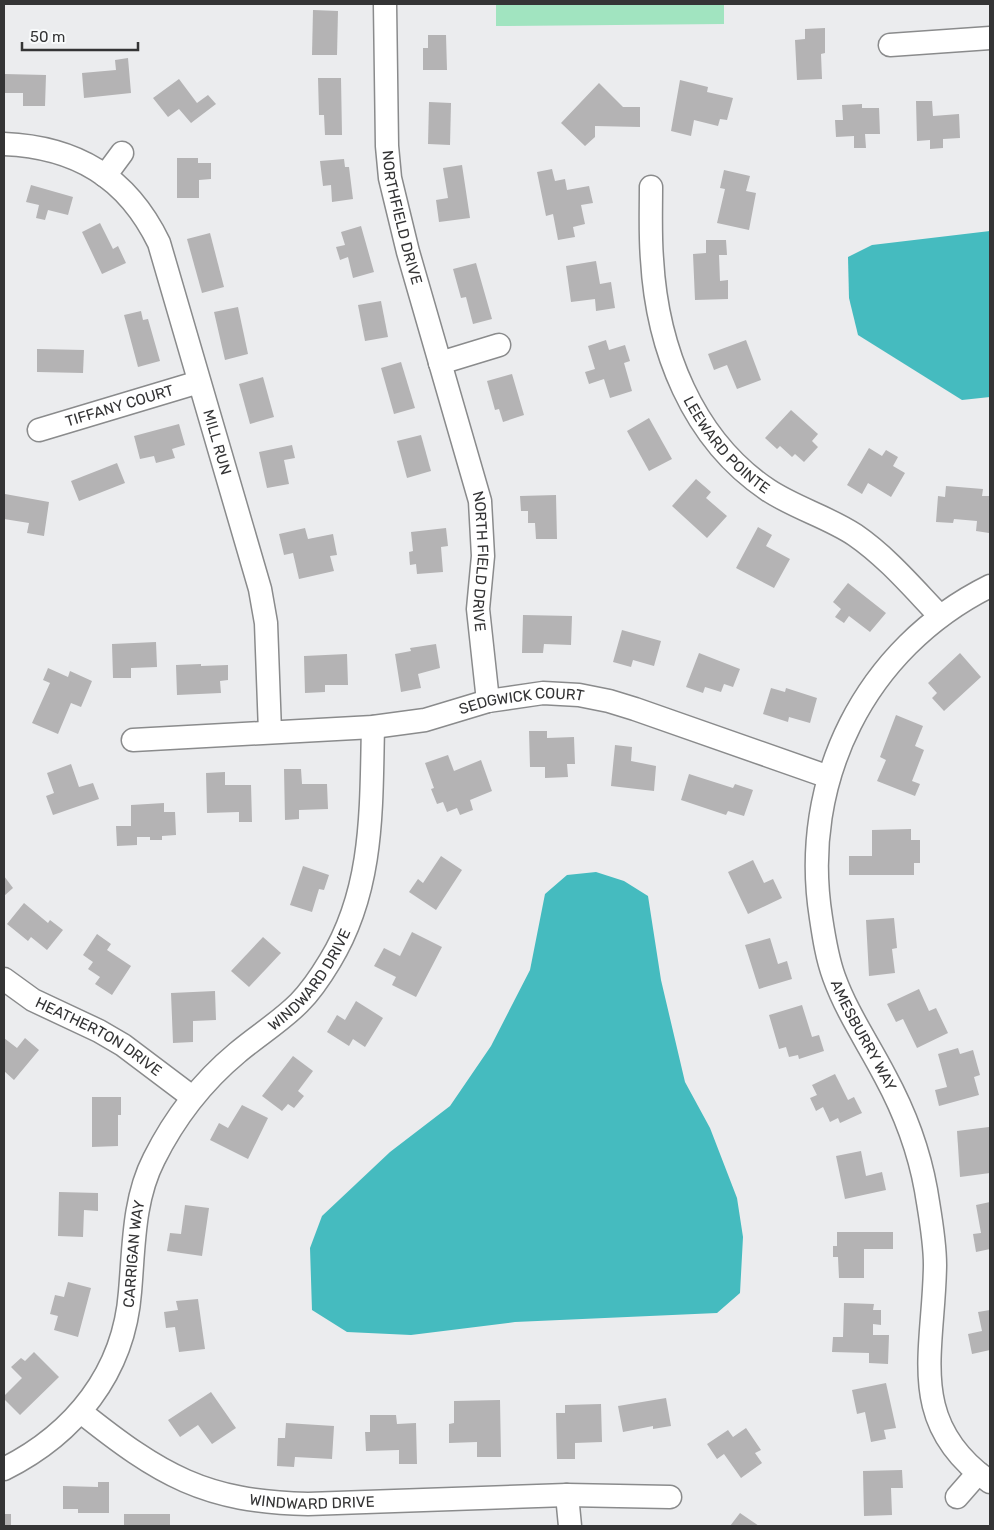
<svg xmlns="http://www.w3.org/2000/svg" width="994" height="1530" font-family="Rubik,sans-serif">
  <rect width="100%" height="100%" fill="#ebecee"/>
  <polygon fill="#a1e4c0" points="496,4 724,4 724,24 496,26"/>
  <g fill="#45bbbf">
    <polygon points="990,231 990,397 962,400 858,335 849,298 848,257 872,245"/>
    <polygon points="596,872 624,881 648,896 661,980 685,1082 710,1128 737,1198 743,1237 740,1293 717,1313 515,1322 411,1335 347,1332 312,1310 310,1248 322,1216 390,1152 450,1106 491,1046 530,970 545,894 567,875"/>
  </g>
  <g fill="#b4b3b4">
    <polygon points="313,10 338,11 337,55 312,55"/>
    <polygon points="825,28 825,53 821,54 822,79 797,80 795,40 805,39 805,29"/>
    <polygon points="428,35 446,35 447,70 423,70 423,48 428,48"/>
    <polygon points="128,58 131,93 84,98 82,73 116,70 115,60"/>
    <polygon points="4,74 46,75 45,106 23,106 23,93 4,93"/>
    <polygon points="318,78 341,78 342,135 325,135 324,115 319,115"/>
    <polygon points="179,79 197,103 208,95 216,104 191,123 179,109 168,117 153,98"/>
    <polygon points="680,80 708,87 707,92 733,98 727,120 720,119 718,126 694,120 691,136 671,131"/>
    <polygon points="599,83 623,107 640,107 640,127 595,126 595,137 585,146 561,123"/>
    <polygon points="916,101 932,101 933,116 959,114 960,138 943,139 943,148 930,149 930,140 917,141"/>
    <polygon points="429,102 451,103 450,145 428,144"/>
    <polygon points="862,104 862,108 879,108 880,134 865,134 866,148 854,148 854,136 836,137 835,120 843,120 842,105"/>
    <polygon points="177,158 198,158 198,163 211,163 211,179 199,180 199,198 177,198"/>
    <polygon points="344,159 345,167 349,167 353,199 332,202 331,185 323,186 320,161"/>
    <polygon points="462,165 470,218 439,222 436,200 448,198 443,168"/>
    <polygon points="552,169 555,181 565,179 567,190 589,186 593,203 581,205 585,224 573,227 575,237 558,240 553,214 546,216 537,172"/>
    <polygon points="724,170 750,176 746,191 756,193 749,230 717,223 725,189 720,188"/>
    <polygon points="31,185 73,197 68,215 48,210 45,220 36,218 39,205 26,202"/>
    <polygon points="100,223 113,249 118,246 126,263 102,274 82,232"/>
    <polygon points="361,226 374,272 353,278 348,257 340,260 336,247 345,245 341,232"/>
    <polygon points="210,233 224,287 202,293 187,239"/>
    <polygon points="706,240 726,240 727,255 719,255 720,281 728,280 728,299 695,300 693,254 706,253"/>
    <polygon points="596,261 600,284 611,282 615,308 596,311 595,299 571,302 566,266"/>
    <polygon points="476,263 492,319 473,324 466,297 461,298 453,269"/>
    <polygon points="381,301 388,337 365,341 358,305"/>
    <polygon points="238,307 248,354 225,360 214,312"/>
    <polygon points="141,311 143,320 148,319 160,361 138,367 124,315"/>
    <polygon points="606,340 609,350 625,345 630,361 624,363 632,391 610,398 604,379 589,384 585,372 595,369 588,346"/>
    <polygon points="746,340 761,380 737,389 727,365 714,370 708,354"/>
    <polygon points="37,349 84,350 83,373 37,372"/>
    <polygon points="401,362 415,408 394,414 381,368"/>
    <polygon points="512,374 524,415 503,422 499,409 495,410 487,381"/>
    <polygon points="263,377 274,417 250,424 239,384"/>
    <polygon points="791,410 818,434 812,441 818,447 804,462 795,454 792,457 780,446 777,449 765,438"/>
    <polygon points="649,418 672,459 649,471 627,431"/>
    <polygon points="179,424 185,445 172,449 175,458 156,463 154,456 140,459 134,436"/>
    <polygon points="421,435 431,471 407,478 397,441"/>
    <polygon points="292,445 295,458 284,460 289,484 267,488 259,452"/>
    <polygon points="869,448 882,456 886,450 898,457 893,466 905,473 891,497 868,483 862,494 847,485"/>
    <polygon points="117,463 125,483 79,501 71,481"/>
    <polygon points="696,479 711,492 706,498 727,516 707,538 672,506"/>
    <polygon points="946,486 983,489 982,496 990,496 989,533 976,531 977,521 954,519 953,523 936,522 938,496 945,497"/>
    <polygon points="5,494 49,502 44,536 27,533 29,523 4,519"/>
    <polygon points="556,495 557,539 536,539 535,523 528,523 528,511 521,511 520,496"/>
    <polygon points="758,527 772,535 766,546 790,559 774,588 736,568"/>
    <polygon points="305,528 308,539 333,534 337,555 330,556 334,571 299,579 293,553 284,555 279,534"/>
    <polygon points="446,528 448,546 441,547 443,572 417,574 416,564 410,565 409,552 413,551 411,532"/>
    <polygon points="848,583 886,613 870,632 849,616 844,623 835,617 841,609 833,602"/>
    <polygon points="523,615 572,616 571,645 544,644 543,653 522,653"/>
    <polygon points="622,630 661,641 654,666 633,660 631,667 613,662"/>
    <polygon points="156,642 157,667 131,668 131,678 113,678 112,644"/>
    <polygon points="436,644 440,668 418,674 421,688 401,692 395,654 411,651 410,648"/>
    <polygon points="699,653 740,669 733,687 724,684 721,692 705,687 703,693 686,687"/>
    <polygon points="960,653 981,677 944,711 932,698 937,693 928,683"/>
    <polygon points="347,654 348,685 325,685 325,692 305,693 304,656"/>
    <polygon points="201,664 201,666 228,665 228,680 220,681 221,693 177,695 176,665"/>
    <polygon points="48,668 68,677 70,671 92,681 81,707 71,703 58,734 32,723 50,683 43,680"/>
    <polygon points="771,688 785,692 786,688 817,698 810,723 789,717 788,722 763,714"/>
    <polygon points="896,715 923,726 915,746 924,750 912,781 920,784 915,796 877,781 886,760 880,757"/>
    <polygon points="529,731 547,731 547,738 574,737 575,764 567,764 568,777 545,778 545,767 530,767"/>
    <polygon points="615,745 632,747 631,761 656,766 654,791 611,786"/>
    <polygon points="448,755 454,771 481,760 492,791 470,800 473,810 460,815 457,808 447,812 443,802 437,804 431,789 434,788 425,763"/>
    <polygon points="71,764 79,787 93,783 99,799 53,815 46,796 54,793 47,773"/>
    <polygon points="284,769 301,769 302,784 327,784 328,809 299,810 299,819 285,820"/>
    <polygon points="225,772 225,785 251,785 252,822 239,822 239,812 207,813 206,773"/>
    <polygon points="689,774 733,788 735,784 753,790 744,816 728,811 726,815 681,800"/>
    <polygon points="164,803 164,812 175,812 176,835 162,836 162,840 150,840 150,837 137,837 137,845 117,846 116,826 131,826 131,805"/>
    <polygon points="911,829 911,840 920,840 920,863 914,863 914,875 849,875 849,856 872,856 872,830"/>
    <polygon points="441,856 462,870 436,910 409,892 418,879 423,883"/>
    <polygon points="753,860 764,883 773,879 782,898 748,914 728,872"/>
    <polygon points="303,866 329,875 324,890 319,889 312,912 290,905"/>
    <polygon points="4,876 13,888 4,896"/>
    <polygon points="24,903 48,923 50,920 63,930 47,950 31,937 28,941 7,924"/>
    <polygon points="894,918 897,948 892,949 895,973 869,976 866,920"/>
    <polygon points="412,932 442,947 416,997 392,985 396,977 374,966 384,948 400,956"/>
    <polygon points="97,934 111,944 107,950 131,966 112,995 95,984 100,977 88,969 93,962 83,955"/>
    <polygon points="263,937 281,953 249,987 231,971"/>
    <polygon points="770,938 778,964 787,961 792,979 759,989 745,945"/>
    <polygon points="919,989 929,1011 936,1008 948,1033 917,1048 903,1019 896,1022 887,1004"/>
    <polygon points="215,991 216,1020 193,1021 193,1042 173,1043 171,993"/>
    <polygon points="356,1001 383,1018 365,1047 353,1039 349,1046 327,1032 337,1015 345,1020"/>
    <polygon points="802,1005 812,1037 819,1035 824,1051 799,1059 798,1055 789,1057 786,1047 779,1049 769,1015"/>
    <polygon points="4,1038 17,1048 25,1038 39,1050 14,1080 4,1071"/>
    <polygon points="958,1048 960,1054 973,1050 980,1075 974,1077 979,1095 939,1106 935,1090 947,1087 938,1054"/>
    <polygon points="293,1056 313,1071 298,1091 304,1096 294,1108 288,1104 282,1111 262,1096"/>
    <polygon points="835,1074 848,1100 854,1097 862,1113 840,1123 838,1118 830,1122 823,1107 816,1111 810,1098 817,1095 812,1085"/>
    <polygon points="92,1097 121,1097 121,1115 118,1115 118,1146 92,1147"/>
    <polygon points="242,1105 268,1118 248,1159 210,1140 219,1123 228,1128"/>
    <polygon points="989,1127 990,1173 960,1177 957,1131"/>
    <polygon points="861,1151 866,1176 882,1172 886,1190 845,1199 836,1156"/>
    <polygon points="59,1192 98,1193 98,1211 84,1210 83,1237 58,1236"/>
    <polygon points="990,1202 990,1249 976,1252 973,1234 981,1233 976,1205"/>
    <polygon points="185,1205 209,1208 202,1256 167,1251 170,1233 181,1234"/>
    <polygon points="837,1232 893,1232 893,1249 864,1249 864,1278 839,1278 838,1257 833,1257 833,1246 837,1246"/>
    <polygon points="68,1282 91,1288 78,1337 54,1330 58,1316 50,1314 55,1295 64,1297"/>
    <polygon points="198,1299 205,1349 179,1352 175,1327 166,1328 164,1312 178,1310 176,1301"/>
    <polygon points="844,1303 874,1304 873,1310 881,1310 881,1325 873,1324 873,1335 889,1335 888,1364 869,1363 869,1353 832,1352 833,1337 843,1337"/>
    <polygon points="990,1310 990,1350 972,1354 968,1334 982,1331 978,1312"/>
    <polygon points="34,1352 59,1377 20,1415 4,1399 4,1396 22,1378 11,1367 21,1358 25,1361"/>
    <polygon points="886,1383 896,1428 884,1430 886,1439 871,1442 865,1412 857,1414 852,1390"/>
    <polygon points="211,1392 236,1428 212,1444 198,1425 180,1437 168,1420"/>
    <polygon points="666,1398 671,1426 653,1429 653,1426 623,1432 618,1406"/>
    <polygon points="500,1400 501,1457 477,1457 477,1442 449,1443 449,1424 454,1423 454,1401"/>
    <polygon points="601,1404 602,1442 575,1443 575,1459 557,1459 556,1413 565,1413 565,1405"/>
    <polygon points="370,1415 396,1415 397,1424 416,1423 417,1464 399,1464 399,1450 366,1451 365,1432 370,1432"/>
    <polygon points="286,1423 334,1426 332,1459 295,1457 294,1467 277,1466 278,1438 285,1438"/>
    <polygon points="746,1428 761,1450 755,1453 762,1463 741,1478 724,1454 717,1459 707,1444 728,1430 733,1437"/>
    <polygon points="902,1470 903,1488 891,1488 892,1515 864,1516 863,1471"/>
    <polygon points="98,1482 109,1482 109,1513 78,1513 78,1509 63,1509 63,1486 98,1487"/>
    <polygon points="740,1513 759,1526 730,1526"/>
    <rect x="4" y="1514" width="7" height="12"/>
    <rect x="124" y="1514" width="46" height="12"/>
  </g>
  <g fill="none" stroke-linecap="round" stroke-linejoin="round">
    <defs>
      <g id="minor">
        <path id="s1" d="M385,4L387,146L390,178L408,252L480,501L483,556L478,609L488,701"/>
        <polyline points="890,45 990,38"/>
        <path id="s2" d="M4,144C76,147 127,177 159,243L260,589L266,623L270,732"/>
        <polyline points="105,176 122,153"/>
        <path id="s3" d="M651,187C651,211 650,235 652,259C657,348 692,439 768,490C795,508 828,517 855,535C887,557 913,588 940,616"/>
        <polyline points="440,363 499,345"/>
        <path id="s4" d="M39,430L199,382"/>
        <path id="s5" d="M990,586C865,648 799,781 821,918C824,938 827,958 834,977C847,1013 868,1043 885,1076C904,1111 919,1151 926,1190C930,1215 935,1240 935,1265C934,1352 905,1422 990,1482"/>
        <path id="s6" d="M133,740L373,727L425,720L488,701L543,693L579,695L609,701L635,709L829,777"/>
        <path id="s7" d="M4,979L33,1000L99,1031L123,1045L192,1097"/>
        <path id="s8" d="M81,1412C160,1475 205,1502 308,1504L567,1495L670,1497"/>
        <path id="s9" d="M4,1469C74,1434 124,1373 130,1292C134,1247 133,1200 154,1159C175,1117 201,1083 237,1053C257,1036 280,1022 299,1003C311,991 321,976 330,961C374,889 371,809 373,727"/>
        <polyline points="567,1495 570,1526"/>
        <polyline points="957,1497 978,1473"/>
      </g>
    </defs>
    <use href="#minor" stroke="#8a8b8c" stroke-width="25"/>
    <use href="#minor" stroke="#fff" stroke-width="22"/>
  </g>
  <g text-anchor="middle" stroke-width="4" stroke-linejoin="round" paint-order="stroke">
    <g font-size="15" fill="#343435" stroke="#f8fafb">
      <text dy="5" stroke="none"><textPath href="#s1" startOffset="215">NORTHFIELD DRIVE</textPath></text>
      <text dy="5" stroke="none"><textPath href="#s4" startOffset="84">TIFFANY COURT</textPath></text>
      <text dy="5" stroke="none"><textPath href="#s3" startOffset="278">LEEWARD POINTE</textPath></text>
      <text dy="5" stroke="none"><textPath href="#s2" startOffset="402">MILL RUN</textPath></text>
      <text dy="5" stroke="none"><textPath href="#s1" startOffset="570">NORTH FIELD DRIVE</textPath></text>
      <text dy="5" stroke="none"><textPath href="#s6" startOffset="392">SEDGWICK COURT</textPath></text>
      <text dy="5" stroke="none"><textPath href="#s9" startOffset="604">WINDWARD DRIVE</textPath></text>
      <text dy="5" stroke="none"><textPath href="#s5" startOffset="525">AMESBURRY WAY</textPath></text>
      <text dy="5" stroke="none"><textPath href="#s7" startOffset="111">HEATHERTON DRIVE</textPath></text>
      <text dy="5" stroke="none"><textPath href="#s9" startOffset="266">CARRIGAN WAY</textPath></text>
      <text dy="5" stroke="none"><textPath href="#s8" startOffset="255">WINDWARD DRIVE</textPath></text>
    </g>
  </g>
  <rect width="994" height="1530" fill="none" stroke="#343435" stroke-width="10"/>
  <path d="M22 42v8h116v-8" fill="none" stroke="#343435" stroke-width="2.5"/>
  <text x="30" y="42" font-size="15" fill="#343435" stroke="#f8fafb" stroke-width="4" paint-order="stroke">50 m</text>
</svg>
